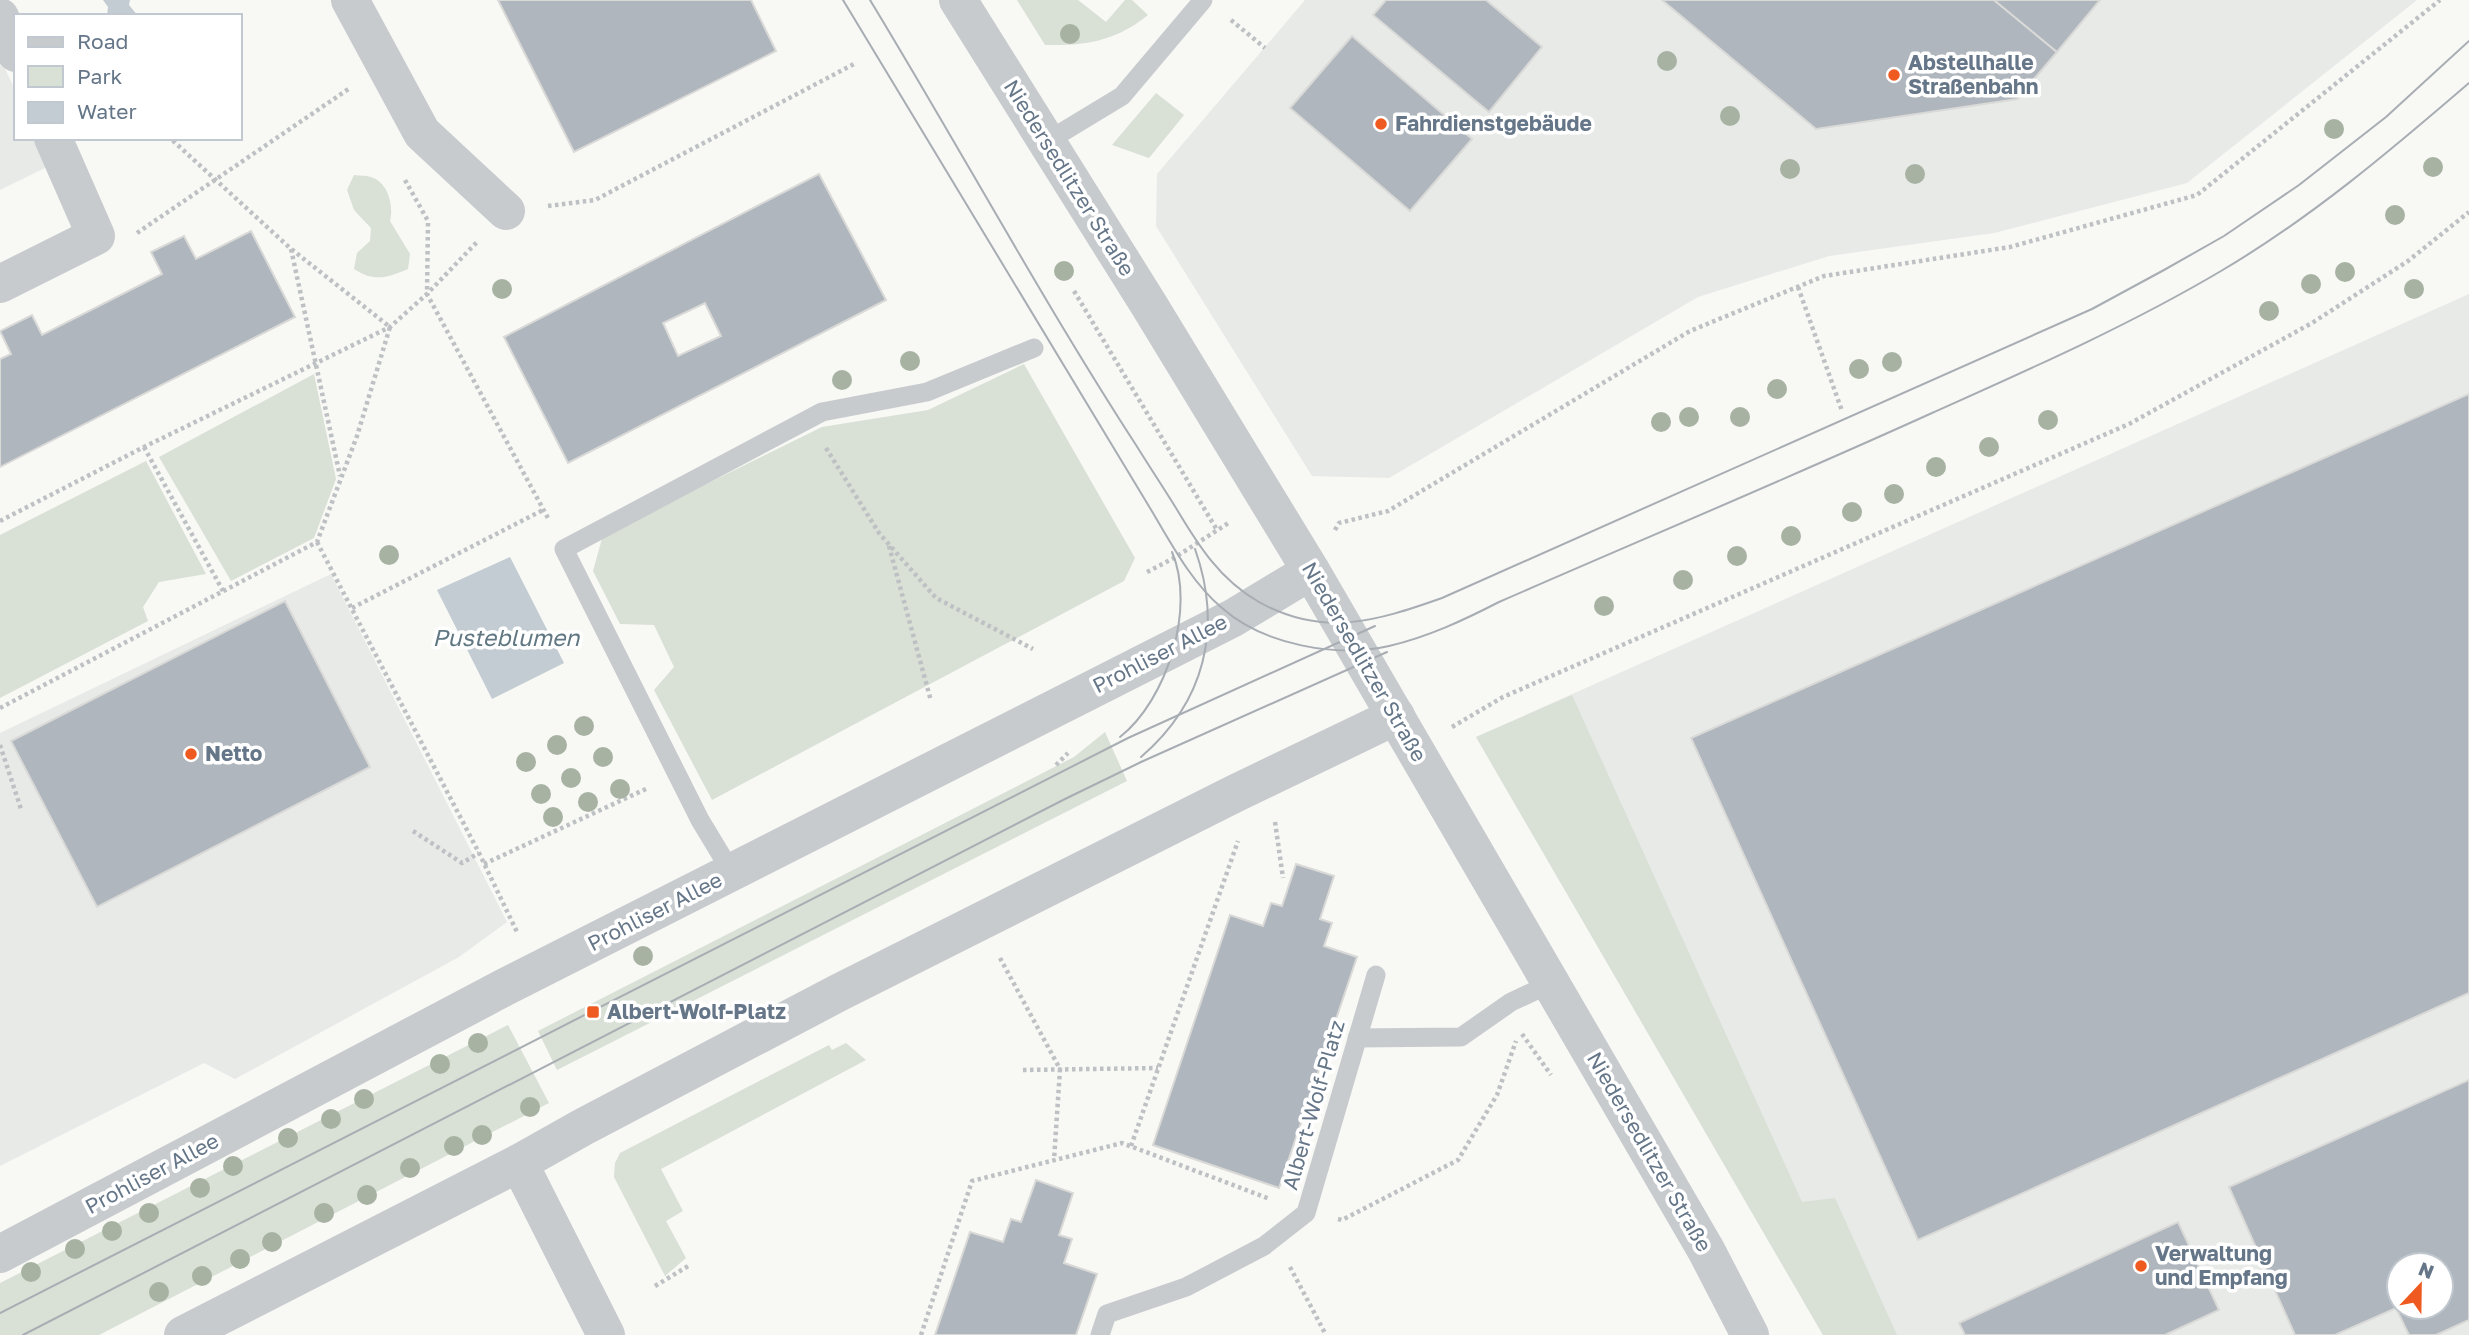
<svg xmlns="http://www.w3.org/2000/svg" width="2469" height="1335" font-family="'Golos Text',sans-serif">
  <rect width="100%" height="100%" fill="#f8f8f5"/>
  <g fill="#e8eae8" fill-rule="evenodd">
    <polygon points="1305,0 2417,0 2187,183 1994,233 1829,256 1698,297 1389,478 1312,476 1156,226 1157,174"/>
    <polygon points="0,58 16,92 16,138 37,138 49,166 0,190"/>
    <path d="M2469,294V1335H1823L1476,737ZM2399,1265H2441V1307H2399Z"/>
    <polygon points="331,574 507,922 459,957 235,1079 204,1063 0,1166 0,733"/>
  </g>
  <g fill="#d9e0d5">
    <path d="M1017,0H1078L1106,22L1125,0H1132L1148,15C1116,41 1085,46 1045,45Z"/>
    <polygon points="1156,93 1184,115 1149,158 1112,145"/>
    <path d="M354,175C359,176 366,175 371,177C388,182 394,206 390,221L410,254L408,269C387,278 374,282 354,269L357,253L370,241L371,228L354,210L347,190Z"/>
    <polygon points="1024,364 1135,558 1124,581 712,800 654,690 674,667 654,625 620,624 593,571 603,535 822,427 928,410"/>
    <polygon points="314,374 336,479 314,538 231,581 159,457"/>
    <polygon points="146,461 206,574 159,582 143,607 148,621 0,698 0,535"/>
    <polygon points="1572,695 1802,1202 1835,1198 1897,1335 1823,1335 1476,737"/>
    <polygon points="1105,732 1127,781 557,1070 538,1031 1074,757"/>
    <polygon points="508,1025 549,1103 99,1335 0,1335 0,1283"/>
    <polygon points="846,1043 866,1060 661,1169 683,1211 666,1221 686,1258 665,1276 614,1177 615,1163 620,1153 829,1045 832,1050"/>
  </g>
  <g fill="#c2ccd2">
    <polygon points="103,0 130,0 129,5 138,16 107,16 108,7"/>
    <polygon points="510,557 564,663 492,699 437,590"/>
  </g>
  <g fill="#afb6bd" stroke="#d9d9d7" stroke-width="2" fill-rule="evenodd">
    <polygon points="498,0 751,0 776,51 574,152"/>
    <polygon points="1386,0 1486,0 1542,47 1489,112 1373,15"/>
    <polygon points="1662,0 1994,0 2057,52 2017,99 1816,129"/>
    <polygon points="1994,0 2100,0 2057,52"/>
    <polygon points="1352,36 1472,139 1410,211 1290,108"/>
    <path d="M819,174L886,300L568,463L504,337ZM705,303L721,336L678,356L663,323Z"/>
    <polygon points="251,231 295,317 0,467 0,359 11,354 0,331 32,315 42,335 162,274 151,252 184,236 196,259"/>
    <polygon points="2469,394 2469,993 1918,1240 1691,738"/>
    <polygon points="285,601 370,767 97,907 11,741"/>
    <polygon points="1296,864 1334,876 1320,919 1332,923 1324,946 1357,957 1279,1188 1153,1145 1230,915 1263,926 1271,903 1282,906"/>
    <path d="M2469,1080V1320L2436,1335H2409L2396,1308L2335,1335H2295L2229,1187ZM2399,1265H2441V1307H2399Z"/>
    <polygon points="1036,1180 1073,1193 1059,1235 1072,1239 1064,1263 1097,1274 1076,1335 935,1335 970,1232 1003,1242 1011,1219 1021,1222"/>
    <polygon points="2178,1222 2219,1310 2165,1335 1965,1335 1959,1323"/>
  </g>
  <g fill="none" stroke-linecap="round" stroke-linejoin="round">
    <g stroke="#bec1c3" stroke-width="4.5" stroke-dasharray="3.5 3.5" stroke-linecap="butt">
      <polyline points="1231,20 1265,48"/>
      <polyline points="405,180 428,221 427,294 549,520"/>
      <polyline points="548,206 595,200 856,63"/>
      <polyline points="137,233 350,88"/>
      <polyline points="291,249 340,476"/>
      <polyline points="1798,287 1842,411"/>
      <polyline points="1074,291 1217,530"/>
      <polyline points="144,447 223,591"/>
      <polyline points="826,448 879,533 936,598 1033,649"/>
      <polyline points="0,521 144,447 390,327 427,294 477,242"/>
      <polyline points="1335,530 1339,523 1388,511 1690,331 1824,276 2010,247 2197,195 2440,0"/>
      <polyline points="317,542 479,853 518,934"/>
      <polyline points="889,546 931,701"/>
      <polyline points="1147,572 1174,558 1230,522"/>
      <polyline points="352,608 543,510"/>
      <polyline points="0,708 317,542 357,436 390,327 290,248 170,138"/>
      <polyline points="1452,727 1503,697 2129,424 2312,323 2408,261 2469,212"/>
      <polyline points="0,745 21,809"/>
      <polyline points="1056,765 1068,753"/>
      <polyline points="1275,822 1283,878"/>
      <polyline points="413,831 462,863 479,853"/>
      <polyline points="484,864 648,788"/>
      <polyline points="1000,958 1060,1069 1054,1160"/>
      <polyline points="1522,1034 1551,1075"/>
      <polyline points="1023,1070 1158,1068"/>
      <polyline points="1131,1146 1238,841"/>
      <polyline points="1338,1219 1342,1220 1458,1160 1497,1095 1516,1041"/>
      <polyline points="1290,1267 1326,1335"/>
      <polyline points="655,1286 690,1265"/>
      <polyline points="921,1335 972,1181 1122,1143 1270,1199"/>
    </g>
    <g stroke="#c7cbce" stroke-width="19">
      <polyline points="1046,142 1122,96 1203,0"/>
      <polyline points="732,873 700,820 564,549 822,412 927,392 1034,348"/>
      <polyline points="1357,1038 1461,1037 1511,1002 1552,983"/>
      <polyline points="1100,1335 1107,1314 1186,1287 1264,1246 1306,1213 1376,975"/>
    </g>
    <g stroke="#c7cbce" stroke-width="38">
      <polyline points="350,0 422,133 506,211"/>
      <polyline points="958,0 1149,305 1311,571 1706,1250 1750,1335"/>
      <polyline points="0,17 16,53"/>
      <polyline points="0,284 96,236 53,138"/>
      <polyline points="519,1163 606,1335"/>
      <polyline points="0,1254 505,987 1233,618 1311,571"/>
      <polyline points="183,1335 519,1163 583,1127 838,993 1236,793 1396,716"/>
    </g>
    <g stroke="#a7adb3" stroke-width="2">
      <path d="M843,0L1150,508C1171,543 1191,582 1222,608C1264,645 1336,658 1389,646C1428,637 1464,620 1499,602C1643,539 1789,478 1932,413C2030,369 2128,326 2221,271C2311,218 2390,151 2469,83"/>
      <path d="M870,0C960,148 1042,300 1136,445C1149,466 1163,487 1176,508C1198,545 1220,580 1259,602C1323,638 1377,621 1442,598L2092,309L2164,270L2224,236L2299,185L2386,117L2469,41"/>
      <path d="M1120,737C1167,700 1196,608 1172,552"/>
      <path d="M1141,757C1205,702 1223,628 1195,549"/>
      <polyline points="0,1313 1128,738 1375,626"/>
      <polyline points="23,1335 1065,799 1141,762 1387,652"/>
    </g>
  </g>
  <g fill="#a7b2a3">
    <circle cx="1070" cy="34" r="10"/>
    <circle cx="1667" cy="61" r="10"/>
    <circle cx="1730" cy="116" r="10"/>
    <circle cx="2334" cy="129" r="10"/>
    <circle cx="2433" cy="167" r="10"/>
    <circle cx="1790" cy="169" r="10"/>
    <circle cx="1915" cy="174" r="10"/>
    <circle cx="2395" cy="215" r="10"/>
    <circle cx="1064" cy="271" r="10"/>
    <circle cx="2345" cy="272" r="10"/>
    <circle cx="2311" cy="284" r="10"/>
    <circle cx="502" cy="289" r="10"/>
    <circle cx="2414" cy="289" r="10"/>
    <circle cx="2269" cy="311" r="10"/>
    <circle cx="910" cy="361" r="10"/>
    <circle cx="1892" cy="362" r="10"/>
    <circle cx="1859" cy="369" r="10"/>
    <circle cx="842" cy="380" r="10"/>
    <circle cx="1777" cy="389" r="10"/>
    <circle cx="1689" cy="417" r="10"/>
    <circle cx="1740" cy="417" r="10"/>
    <circle cx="2048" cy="420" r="10"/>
    <circle cx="1661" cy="422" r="10"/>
    <circle cx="1989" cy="447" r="10"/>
    <circle cx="1936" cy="467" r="10"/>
    <circle cx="1894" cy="494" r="10"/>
    <circle cx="1852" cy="512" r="10"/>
    <circle cx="1791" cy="536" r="10"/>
    <circle cx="389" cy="555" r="10"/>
    <circle cx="1737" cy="556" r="10"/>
    <circle cx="1683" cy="580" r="10"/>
    <circle cx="1604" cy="606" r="10"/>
    <circle cx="584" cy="726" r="10"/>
    <circle cx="557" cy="745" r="10"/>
    <circle cx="603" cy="757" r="10"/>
    <circle cx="526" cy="762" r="10"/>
    <circle cx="571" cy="778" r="10"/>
    <circle cx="620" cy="789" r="10"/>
    <circle cx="541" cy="794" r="10"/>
    <circle cx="588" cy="802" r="10"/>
    <circle cx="553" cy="817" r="10"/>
    <circle cx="643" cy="956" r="10"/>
    <circle cx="478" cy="1043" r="10"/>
    <circle cx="440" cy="1064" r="10"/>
    <circle cx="364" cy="1099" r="10"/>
    <circle cx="530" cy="1107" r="10"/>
    <circle cx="331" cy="1119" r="10"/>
    <circle cx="482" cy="1135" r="10"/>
    <circle cx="288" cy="1138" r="10"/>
    <circle cx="454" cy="1146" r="10"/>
    <circle cx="233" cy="1166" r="10"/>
    <circle cx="410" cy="1168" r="10"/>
    <circle cx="200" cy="1188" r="10"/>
    <circle cx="367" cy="1195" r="10"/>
    <circle cx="149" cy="1213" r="10"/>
    <circle cx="324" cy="1213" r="10"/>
    <circle cx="112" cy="1231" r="10"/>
    <circle cx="272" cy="1242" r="10"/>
    <circle cx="75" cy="1249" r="10"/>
    <circle cx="240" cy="1259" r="10"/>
    <circle cx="31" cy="1272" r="10"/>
    <circle cx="202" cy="1276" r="10"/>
    <circle cx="159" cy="1292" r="10"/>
  </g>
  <g fill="#ee5a1f" stroke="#fff" stroke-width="2.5">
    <circle cx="1894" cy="75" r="7"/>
    <circle cx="1381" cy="124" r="7"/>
    <circle cx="191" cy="754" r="7"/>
    <rect x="586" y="1005" width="14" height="14" rx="3.5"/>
    <circle cx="2141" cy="1266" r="7"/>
  </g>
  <g text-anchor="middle" stroke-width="7" stroke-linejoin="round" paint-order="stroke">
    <g font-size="21" font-weight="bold" fill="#657688" stroke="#fff" text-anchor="start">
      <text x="1908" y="70">Abstellhalle<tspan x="1908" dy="24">Straßenbahn</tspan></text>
      <text x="1395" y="131">Fahrdienstgebäude</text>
      <text x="205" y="761">Netto</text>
      <text x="607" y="1019">Albert-Wolf-Platz</text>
      <text x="2155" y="1261">Verwaltung<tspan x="2155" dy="24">und Empfang</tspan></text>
    </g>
    <g font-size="21" fill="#657688" stroke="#fff">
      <text transform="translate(1069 178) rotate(58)" y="7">Niedersedlitzer Straße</text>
      <text transform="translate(1160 654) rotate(-27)" y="7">Prohliser Allee</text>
      <text transform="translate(1364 662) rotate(60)" y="7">Niedersedlitzer Straße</text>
      <text transform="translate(655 912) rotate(-27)" y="7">Prohliser Allee</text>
      <text transform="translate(1314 1105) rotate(-74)" y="7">Albert-Wolf-Platz</text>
      <text transform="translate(1649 1152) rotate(60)" y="7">Niedersedlitzer Straße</text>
      <text transform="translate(152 1174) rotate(-28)" y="7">Prohliser Allee</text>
    </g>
    <g font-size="23" font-style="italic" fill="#617883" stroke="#fff">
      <text x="506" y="646">Pusteblumen</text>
    </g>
  </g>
  <rect x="14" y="14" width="228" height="126" fill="#ffffff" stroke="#c1c8cf" stroke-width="2"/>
  <rect x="28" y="37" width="35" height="10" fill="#c7cbce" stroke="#c1c8cf" stroke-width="2"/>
  <text x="77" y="49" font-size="21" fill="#657688">Road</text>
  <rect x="28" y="66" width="35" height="21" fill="#d9e0d5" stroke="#c1c8cf" stroke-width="2"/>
  <text x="77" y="84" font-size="21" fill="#657688">Park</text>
  <rect x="28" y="102" width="35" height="21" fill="#c2ccd2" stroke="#c1c8cf" stroke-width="2"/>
  <text x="77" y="119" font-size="21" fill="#657688">Water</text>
  <g transform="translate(2420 1286) rotate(22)"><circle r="33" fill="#ffffff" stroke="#c1c8cf" stroke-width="2"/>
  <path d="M0-5L12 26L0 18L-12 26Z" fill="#ee5a1f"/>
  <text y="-10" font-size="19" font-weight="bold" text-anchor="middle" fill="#657688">N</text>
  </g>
</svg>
